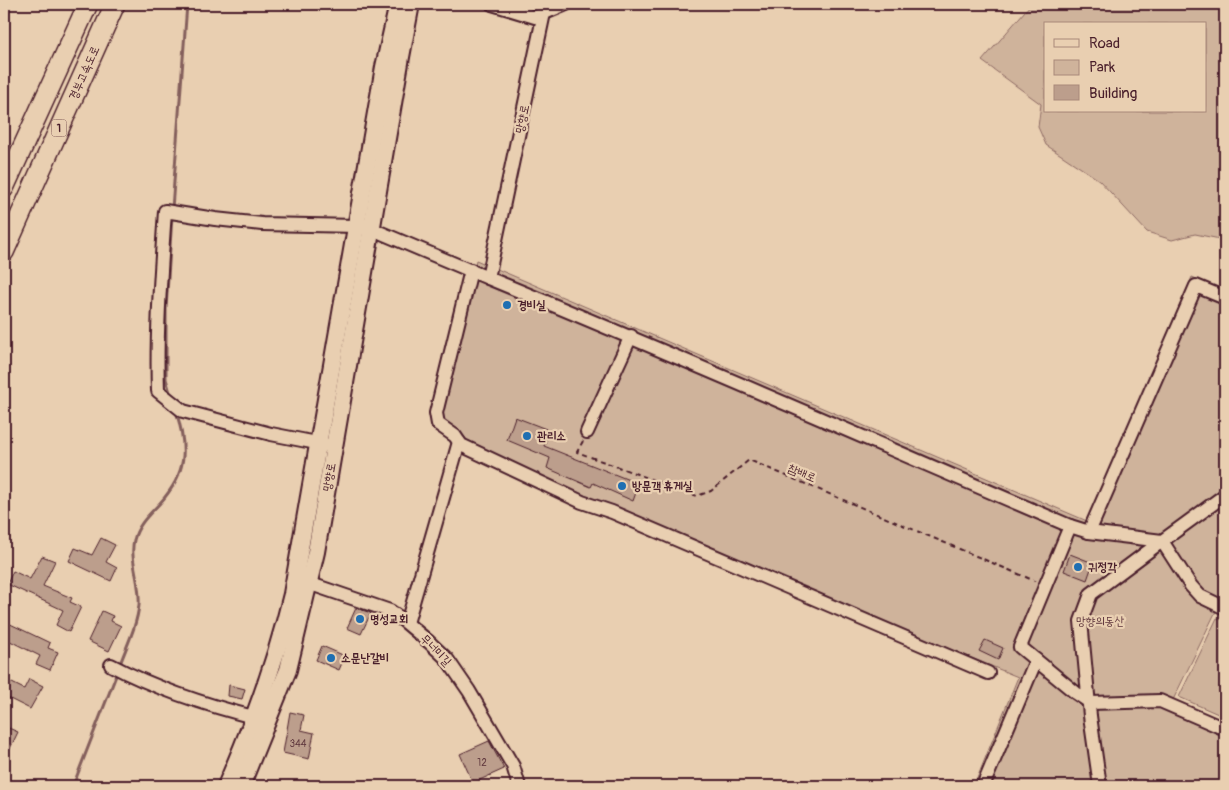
<svg xmlns="http://www.w3.org/2000/svg" width="1229" height="790" font-family="Pangolin,'Poor Story',sans-serif">
  <rect width="100%" height="100%" fill="#e9cfb1"/>
  <filter id="ink" filterUnits="userSpaceOnUse"><feTurbulence type="fractalNoise" baseFrequency=".02" numOctaves="2"/><feDisplacementMap in="SourceGraphic" scale="10" xChannelSelector="R" yChannelSelector="G"/><feConvolveMatrix kernelMatrix="1 2 1 2 8 2 1 2 1" color-interpolation-filters="sRGB"/></filter>
  <g filter="url(#ink)">
    <g fill="#cfb39b" stroke="#8c6963" fill-rule="evenodd">
      <path d="M1031,4H1225V240L1195,234L1172,240L1147,232L1099,180L1046,145L1038,127L1041,104L982,61ZM1045,24H1205V111H1045Z"/>
      <polygon points="476,260 1087,521 1192,277 1225,291 1225,615 1216,611 1173,700 1225,723 1225,786 974,786 1018,677 691,543 526,470 454,433 442,425 439,414"/>
      <polygon points="1217,618 1225,621 1225,717 1179,697"/>
    </g>
    <g fill="none" stroke-linecap="round" stroke-linejoin="round">
      <g stroke="#845f5c" stroke-width="3">
        <polyline points="172,209 187,4"/>
        <polyline points="171,396 166,379 166,309 172,216"/>
        <path d="M119,667C126,647 137,626 139,605C141,584 129,558 134,540C138,524 149,515 160,503C187,473 188,449 176,411"/>
        <polyline points="73,786 117,673"/>
      </g>
    </g>
    <g fill="#bc9e8c" stroke="#4a1f2b">
      <polygon points="515,417 546,429 544,435 547,437 544,446 639,484 633,501 593,483 591,487 547,468 550,458 507,440"/>
      <polygon points="101,538 115,545 106,562 117,568 111,581 69,561 75,548 92,555"/>
      <polygon points="1070,554 1093,563 1087,580 1064,571"/>
      <polygon points="42,556 55,561 43,586 72,598 70,602 81,607 69,632 56,625 63,610 7,584 13,571 30,579"/>
      <polygon points="356,608 371,613 361,634 347,628"/>
      <polygon points="102,611 113,616 111,621 121,626 109,651 88,641"/>
      <polygon points="4,621 50,643 48,648 58,652 50,670 36,664 40,656 4,638"/>
      <polygon points="985,640 1003,648 998,660 979,651"/>
      <polygon points="322,646 345,656 339,670 316,660"/>
      <polygon points="4,679 24,689 29,679 43,686 30,709 4,696"/>
      <polygon points="229,685 245,689 242,699 228,696"/>
      <polygon points="290,712 304,715 301,730 314,733 309,759 283,753"/>
      <polygon points="4,726 18,732 4,761"/>
      <polygon points="489,741 504,769 473,783 460,754"/>
    </g>
    <g fill="none" stroke-linecap="round" stroke-linejoin="round">
      <defs>
        <g id="minor">
          <polyline points="492,4 535,17 566,4"/>
          <polyline points="471,270 436,413 438,424 455,436 461,445 582,502 612,512 988,673"/>
          <path d="M488,278C683,358 876,443 1070,526L1089,532L1162,541L1225,495"/>
          <polyline points="587,432 631,336"/>
          <path d="M327,445L271,434L183,411L158,391C156,331 161,271 165,211L215,219L262,224L357,226L372,229L488,278L544,13"/>
          <polyline points="1070,526 1020,647 1076,693 1091,703 1160,701 1225,729"/>
          <polyline points="1089,532 1196,286 1225,298"/>
          <polyline points="302,581 390,611 404,621 429,642 447,659 469,691 513,766 519,786"/>
          <polyline points="407,623 459,442"/>
          <path d="M111,665C158,690 209,706 261,719"/>
          <polyline points="983,786 1036,660"/>
          <polyline points="1100,786 1090,716 1081,621 1091,594 1162,541 1191,586 1200,596 1225,608"/>
        </g>
        <g id="major">
          <path d="M226,786C253,724 276,661 292,594L384,67L398,4"/>
          <polyline points="241,786 288,670 316,552 401,57 411,4"/>
        </g>
        <g id="highway">
          <polyline points="4,188 88,4"/>
          <polyline points="4,252 115,4"/>
        </g>
      </defs>
      <use href="#minor" stroke="#4a1f2b" stroke-width="16"/>
      <use href="#major" stroke="#4a1f2b" stroke-width="20"/>
      <use href="#highway" stroke="#4a1f2b" stroke-width="22"/>
      <polyline stroke="#4a1f2b" stroke-width="2" stroke-dasharray="5 4" stroke-linecap="butt" points="583,441 577,452 697,496 711,491 749,460 1035,581"/>
      <use href="#minor" stroke="#e9cfb1" stroke-width="12"/>
      <use href="#major" stroke="#e9cfb1" stroke-width="16"/>
      <use href="#highway" stroke="#e9cfb1" stroke-width="19"/>
    </g>
  </g>
  <g fill="#1f6fb2" stroke="#e9cfb1" stroke-width="2">
    <circle cx="507" cy="305" r="5"/>
    <circle cx="527" cy="436" r="5"/>
    <circle cx="622" cy="486" r="5"/>
    <circle cx="1078" cy="567" r="5"/>
    <circle cx="360" cy="619" r="5"/>
    <circle cx="331" cy="658" r="5"/>
  </g>
  <g text-anchor="middle" stroke-width="4.5" stroke-linejoin="round" paint-order="stroke">
    <g font-size="10" fill="#663f43">
      <text x="298" y="747">344</text>
      <text x="482" y="766">12</text>
    </g>
    <rect fill="#e9cfb1" stroke="#7a5453" stroke-width="1" x="51.5" y="119.5" width="15" height="17" rx="4"/>
    <g font-size="11" font-weight="bold" fill="#4a1f2b">
      <text x="59" y="132">1</text>
    </g>
    <g font-size="12" fill="#4a1f2b" stroke="#e9cfb1">
      <text transform="translate(84 73) rotate(-66)" y="4">경부고속도로</text>
      <text transform="translate(522 119) rotate(-78)" y="4">망향로</text>
      <text transform="translate(802 473) rotate(23)" y="4">참배로</text>
      <text transform="translate(329 477) rotate(-80)" y="4">망향로</text>
      <text transform="translate(436 650) rotate(46)" y="4">무너미길</text>
    </g>
    <g font-size="12" font-weight="bold" fill="#4a1f2b" stroke="#e9cfb1" text-anchor="start">
      <text x="517" y="309">경비실</text>
      <text x="537" y="440">관리소</text>
      <text x="632" y="490">방문객 휴게실</text>
      <text x="1088" y="571">귀정각</text>
      <text x="370" y="623">명성교회</text>
      <text x="341" y="662">소문난갈비</text>
    </g>
    <g font-size="12" fill="#5e353c" stroke="#e9cfb1">
      <text x="1100" y="625">망향의동산</text>
    </g>
  </g>
  <rect width="1229" height="790" fill="none" stroke="#e9cfb1" stroke-width="20"/>
  <rect x="10" y="10" width="1209" height="770" fill="none" stroke="#4a1f2b" stroke-width="2" filter="url(#ink)"/>
  <rect x="1044" y="22" width="162" height="90" fill="#e9cfb1" stroke="#a9897b"/>
  <rect x="1054" y="39" width="25" height="8" fill="#e9cfb1" stroke="#a9897b"/>
  <text x="1089" y="48" font-size="15" fill="#4a1f2b">Road</text>
  <rect x="1054" y="60" width="25" height="15" fill="#cfb39b" stroke="#a9897b"/>
  <text x="1089" y="72" font-size="15" fill="#4a1f2b">Park</text>
  <rect x="1054" y="85" width="25" height="15" fill="#bc9e8c" stroke="#a9897b"/>
  <text x="1089" y="98" font-size="15" fill="#4a1f2b">Building</text>
</svg>
